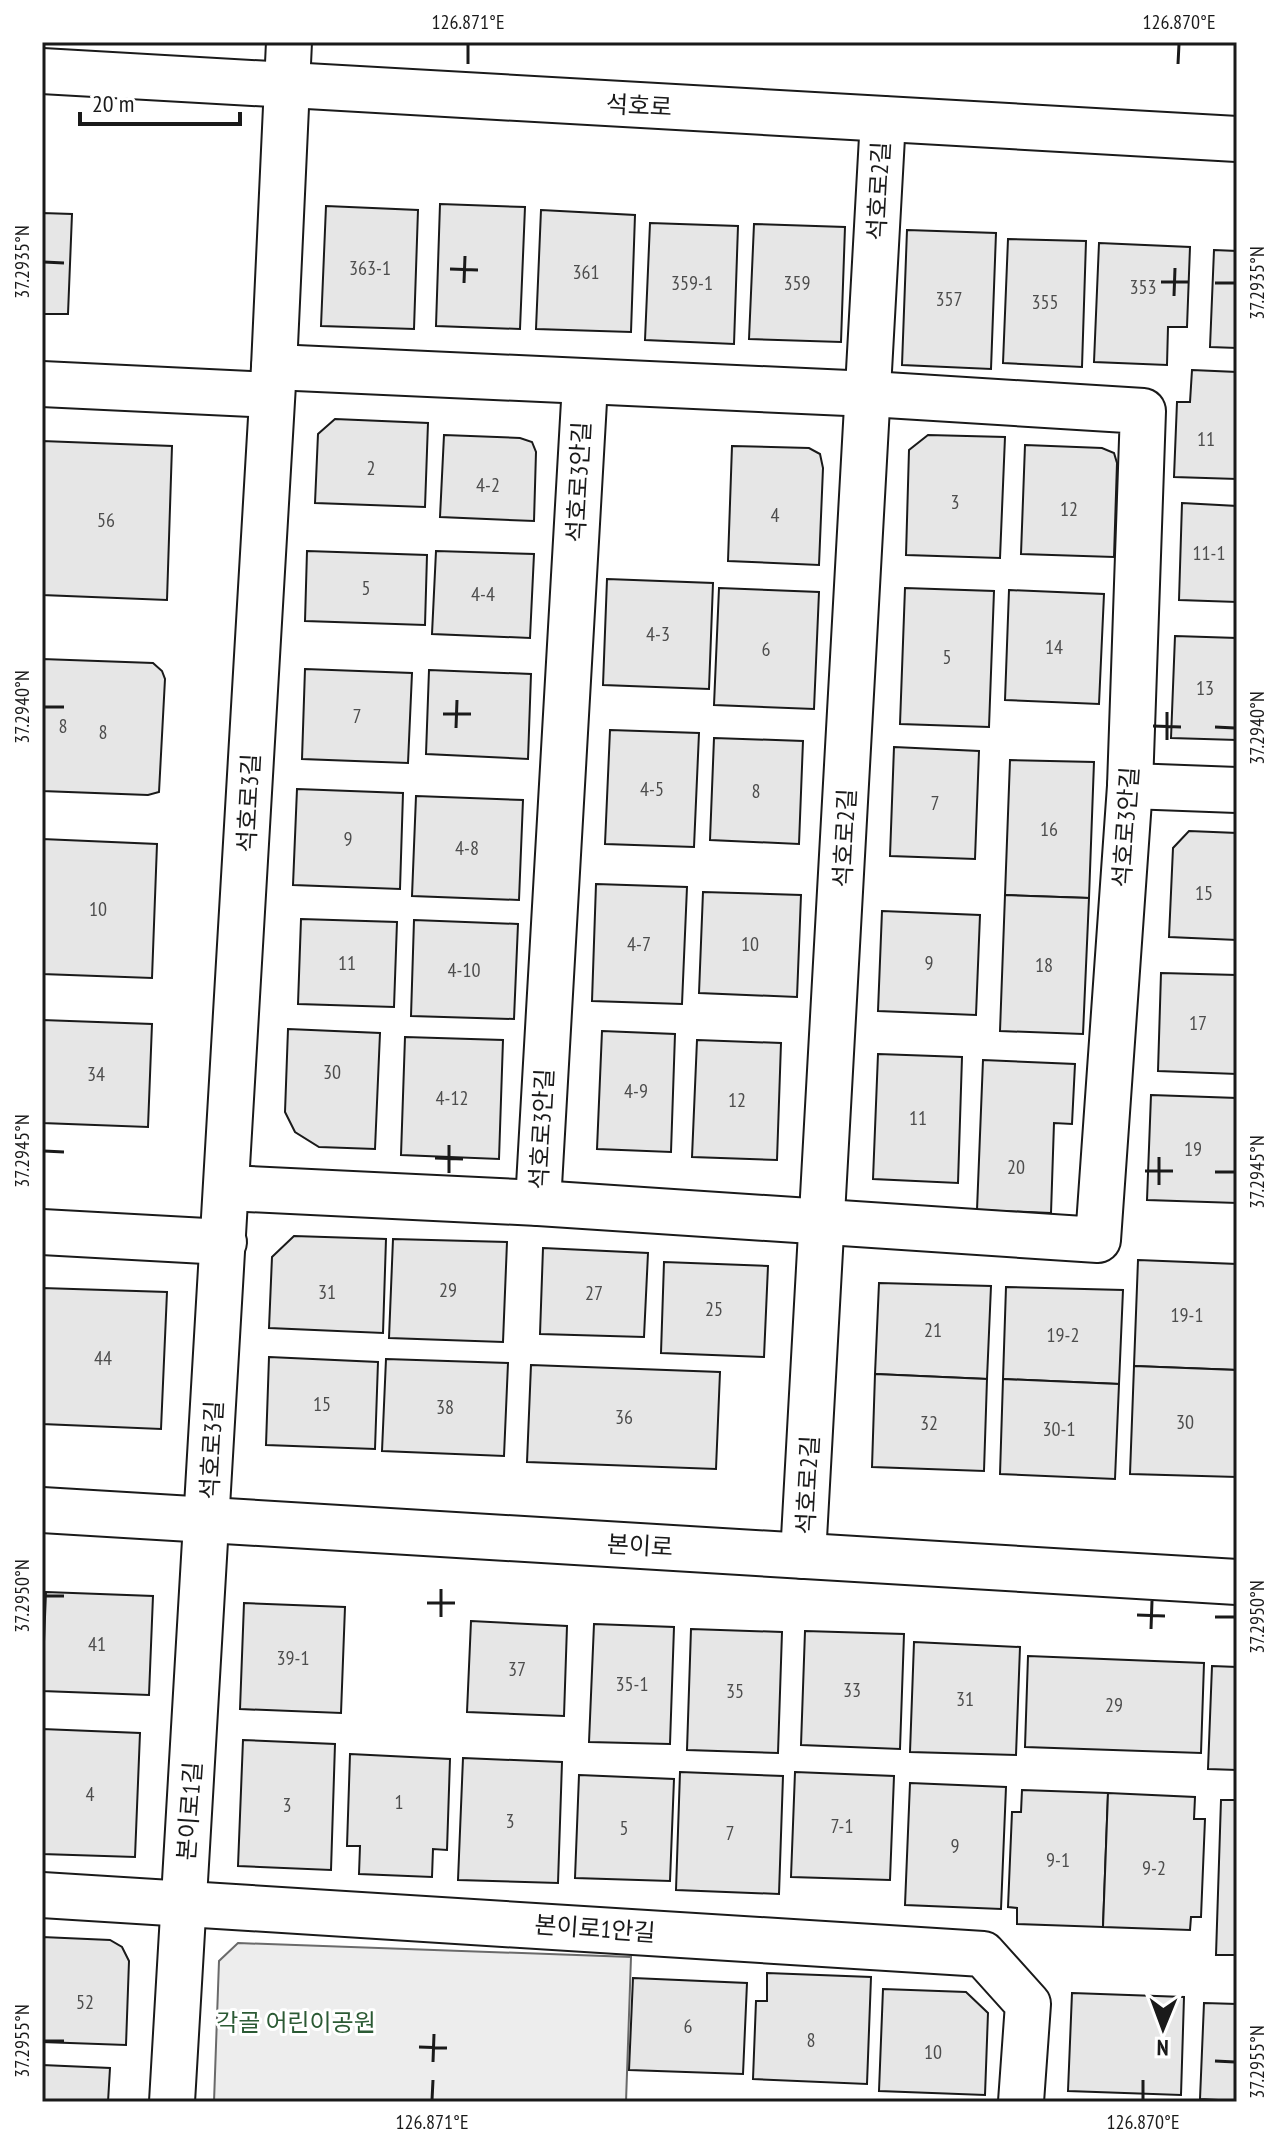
<svg xmlns="http://www.w3.org/2000/svg" width="1279" height="2144" font-family="'PT Sans Narrow','Noto Sans KR',sans-serif">
  <rect width="100%" height="100%" fill="#fff"/>
  <polygon fill="#ededed" stroke="#6a6a6a" stroke-width="2" points="238,1943 631,1957 626,2102 214,2102 219,1961"/>
  <g fill="#e6e6e6" stroke="#1a1a1a" stroke-width="2">
    <polygon points="440,204 525,207 520,329 436,326"/>
    <polygon points="326,206 418,210 414,329 321,326"/>
    <polygon points="541,210 635,215 631,332 536,329"/>
    <polygon points="42,213 72,214 68,314 42,314"/>
    <polygon points="650,223 738,226 734,344 645,340"/>
    <polygon points="754,224 845,227 841,342 749,339"/>
    <polygon points="907,230 996,233 991,369 902,365"/>
    <polygon points="1008,239 1086,241 1082,367 1003,363"/>
    <polygon points="1099,243 1190,247 1187,327 1168,327 1167,365 1094,362"/>
    <polygon points="1214,250 1237,251 1237,348 1210,347"/>
    <polygon points="1192,370 1237,372 1237,479 1174,477 1177,402 1190,402"/>
    <polygon points="335,419 428,423 425,507 315,503 318,434"/>
    <polygon points="444,435 520,438 532,442 536,452 534,521 440,517"/>
    <polygon points="928,435 1005,437 1000,558 906,555 909,450"/>
    <polygon points="42,441 172,446 167,600 42,595"/>
    <polygon points="1025,445 1102,448 1114,453 1117,463 1114,557 1021,554"/>
    <polygon points="732,446 809,448 820,454 823,468 819,565 728,561"/>
    <polygon points="1182,503 1237,506 1237,602 1179,600"/>
    <polygon points="307,551 427,555 425,625 305,621"/>
    <polygon points="436,551 534,554 530,638 432,634"/>
    <polygon points="607,579 713,583 709,689 603,685"/>
    <polygon points="719,588 819,592 814,709 714,705"/>
    <polygon points="905,588 994,591 989,727 900,724"/>
    <polygon points="1009,590 1104,594 1099,704 1005,700"/>
    <polygon points="1175,636 1237,638 1237,740 1171,738"/>
    <polygon points="42,659 153,663 162,671 165,679 159,792 148,795 42,791"/>
    <polygon points="305,669 412,673 408,763 302,759"/>
    <polygon points="429,670 531,674 528,759 426,754"/>
    <polygon points="610,730 699,733 694,847 605,844"/>
    <polygon points="714,738 803,741 799,844 710,840"/>
    <polygon points="894,747 979,751 975,859 890,856"/>
    <polygon points="1010,760 1094,762 1089,898 1005,895"/>
    <polygon points="297,789 403,793 400,889 293,885"/>
    <polygon points="416,796 523,800 519,900 412,896"/>
    <polygon points="1189,831 1237,833 1237,940 1169,937 1173,848"/>
    <polygon points="42,839 157,844 152,978 42,974"/>
    <polygon points="596,884 687,887 682,1004 592,1001"/>
    <polygon points="703,892 801,895 797,997 699,993"/>
    <polygon points="1005,895 1089,898 1083,1034 1000,1031"/>
    <polygon points="882,911 980,915 976,1015 878,1011"/>
    <polygon points="301,919 397,922 394,1007 298,1004"/>
    <polygon points="414,920 518,924 514,1019 411,1016"/>
    <polygon points="1161,973 1237,975 1237,1074 1158,1071"/>
    <polygon points="42,1020 152,1024 148,1127 42,1123"/>
    <polygon points="288,1029 380,1033 375,1149 319,1147 295,1132 285,1112"/>
    <polygon points="602,1031 675,1034 671,1152 597,1149"/>
    <polygon points="405,1037 503,1040 499,1159 401,1155"/>
    <polygon points="697,1040 781,1043 777,1160 692,1157"/>
    <polygon points="878,1054 962,1057 958,1183 873,1179"/>
    <polygon points="983,1060 1075,1064 1072,1124 1054,1123 1051,1213 977,1210"/>
    <polygon points="1151,1095 1237,1098 1237,1203 1147,1200"/>
    <polygon points="294,1236 386,1239 383,1333 269,1328 272,1257"/>
    <polygon points="393,1239 507,1242 503,1342 389,1338"/>
    <polygon points="543,1248 648,1253 644,1337 540,1334"/>
    <polygon points="1138,1260 1237,1264 1237,1370 1134,1366"/>
    <polygon points="664,1262 768,1266 764,1357 661,1353"/>
    <polygon points="879,1283 991,1286 987,1379 875,1374"/>
    <polygon points="1006,1287 1123,1290 1119,1384 1003,1379"/>
    <polygon points="42,1288 167,1292 161,1429 42,1424"/>
    <polygon points="269,1357 378,1362 375,1449 266,1445"/>
    <polygon points="386,1359 508,1363 504,1456 382,1451"/>
    <polygon points="531,1365 720,1372 716,1469 527,1462"/>
    <polygon points="1134,1366 1237,1370 1237,1477 1130,1474"/>
    <polygon points="875,1374 987,1379 984,1471 872,1467"/>
    <polygon points="1003,1379 1119,1384 1115,1479 1000,1474"/>
    <polygon points="46,1592 153,1596 149,1695 42,1691"/>
    <polygon points="244,1603 345,1607 341,1713 240,1709"/>
    <polygon points="471,1621 567,1626 564,1716 467,1712"/>
    <polygon points="594,1624 674,1627 670,1744 589,1742"/>
    <polygon points="691,1629 782,1632 778,1753 687,1750"/>
    <polygon points="805,1631 904,1634 900,1749 801,1745"/>
    <polygon points="914,1642 1020,1647 1016,1755 910,1752"/>
    <polygon points="1028,1656 1204,1663 1201,1753 1025,1747"/>
    <polygon points="1212,1666 1237,1667 1237,1770 1208,1769"/>
    <polygon points="42,1729 140,1733 135,1857 42,1854"/>
    <polygon points="243,1740 335,1744 331,1870 238,1866"/>
    <polygon points="350,1754 450,1759 447,1850 433,1849 432,1877 359,1874 360,1846 347,1846"/>
    <polygon points="463,1758 562,1762 558,1883 458,1880"/>
    <polygon points="680,1772 783,1776 779,1894 676,1890"/>
    <polygon points="795,1772 894,1776 890,1880 791,1877"/>
    <polygon points="579,1775 674,1779 670,1881 575,1878"/>
    <polygon points="910,1783 1006,1787 1001,1909 905,1905"/>
    <polygon points="1022,1790 1108,1793 1103,1927 1017,1924 1017,1908 1008,1907 1012,1812 1021,1812"/>
    <polygon points="1108,1793 1195,1797 1194,1819 1205,1819 1201,1917 1191,1917 1190,1930 1103,1927"/>
    <polygon points="1221,1800 1237,1800 1237,1955 1216,1955"/>
    <polygon points="42,1937 110,1940 122,1947 129,1961 126,2045 42,2042"/>
    <polygon points="767,1973 871,1977 867,2084 753,2079 756,2001 767,2001"/>
    <polygon points="633,1978 747,1983 743,2074 629,2070"/>
    <polygon points="883,1989 966,1992 988,2013 985,2095 879,2091"/>
    <polygon points="1072,1993 1184,1997 1181,2095 1068,2091"/>
    <polygon points="1204,2003 1237,2004 1237,2101 1200,2099"/>
    <polygon points="42,2065 110,2068 108,2102 42,2102"/>
  </g>
  <g fill="none" stroke-linecap="round" stroke-linejoin="round">
    <defs>
      <g id="minor">
        <polyline points="42,384 272,395"/>
        <polyline points="1130,786 1237,790"/>
        <polyline points="227,1188 538,1203 1098,1240 1130,786 1143,411 870,394 274,367"/>
        <polyline points="538,1203 585,384"/>
        <polyline points="42,1232 224,1242"/>
        <polyline points="42,1510 1237,1582"/>
        <polyline points="803,1556 883,119"/>
        <polyline points="42,1895 983,1954 1028,2004 1021,2102"/>
        <polyline points="172,2102 274,367 289,42"/>
      </g>
      <polyline id="major" points="42,71 1237,139"/>
    </defs>
    <use href="#minor" stroke="#1a1a1a" stroke-width="48"/>
    <use href="#major" stroke="#1a1a1a" stroke-width="48"/>
    <use href="#minor" stroke="#fff" stroke-width="44"/>
    <use href="#major" stroke="#fff" stroke-width="44"/>
  </g>
  <path fill="none" stroke="#1a1a1a" stroke-width="3" d="M468,64V44M1178,64L1179,44M44,262L64,263M450,269L478,270M1161,282H1189M464,283L465,256M1215,283H1235M1174,296L1175,268M44,707H64M443,714H471M1153,726L1181,727M1215,727L1235,728M456,728L457,700M1167,740V712M44,1151L64,1152M435,1158L463,1159M1145,1171H1173M1215,1172H1235M449,1173V1145M1159,1185V1157M44,1596H64M427,1603H455M1137,1615L1165,1616M441,1617V1589M1215,1617H1235M1151,1629L1152,1601M44,2041H64M419,2047L447,2048M1215,2061L1235,2062M433,2062L434,2034M432,2100L433,2080M1143,2100V2080"/>
  <g text-anchor="middle" stroke-width="6" stroke-linejoin="round" paint-order="stroke">
    <g font-size="20" fill="#4d4d4d">
      <text x="370" y="275">363-1</text>
      <text x="586" y="279">361</text>
      <text x="692" y="290">359-1</text>
      <text x="797" y="290">359</text>
      <text x="1143" y="294">353</text>
      <text x="949" y="306">357</text>
      <text x="1045" y="309">355</text>
      <text x="1206" y="446">11</text>
      <text x="371" y="475">2</text>
      <text x="488" y="492">4-2</text>
      <text x="955" y="509">3</text>
      <text x="1069" y="516">12</text>
      <text x="775" y="522">4</text>
      <text x="106" y="527">56</text>
      <text x="1209" y="560">11-1</text>
      <text x="366" y="595">5</text>
      <text x="483" y="601">4-4</text>
      <text x="658" y="641">4-3</text>
      <text x="1054" y="654">14</text>
      <text x="766" y="656">6</text>
      <text x="947" y="664">5</text>
      <text x="1205" y="695">13</text>
      <text x="357" y="723">7</text>
      <text x="63" y="733">8</text>
      <text x="103" y="739">8</text>
      <text x="652" y="796">4-5</text>
      <text x="756" y="798">8</text>
      <text x="935" y="810">7</text>
      <text x="1049" y="836">16</text>
      <text x="348" y="846">9</text>
      <text x="467" y="855">4-8</text>
      <text x="1204" y="900">15</text>
      <text x="98" y="916">10</text>
      <text x="639" y="951">4-7</text>
      <text x="750" y="951">10</text>
      <text x="347" y="970">11</text>
      <text x="929" y="970">9</text>
      <text x="1044" y="972">18</text>
      <text x="464" y="977">4-10</text>
      <text x="1198" y="1030">17</text>
      <text x="332" y="1079">30</text>
      <text x="96" y="1081">34</text>
      <text x="636" y="1098">4-9</text>
      <text x="452" y="1105">4-12</text>
      <text x="737" y="1107">12</text>
      <text x="918" y="1125">11</text>
      <text x="1193" y="1156">19</text>
      <text x="1016" y="1174">20</text>
      <text x="448" y="1297">29</text>
      <text x="327" y="1299">31</text>
      <text x="594" y="1300">27</text>
      <text x="714" y="1316">25</text>
      <text x="1187" y="1322">19-1</text>
      <text x="933" y="1337">21</text>
      <text x="1063" y="1342">19-2</text>
      <text x="103" y="1365">44</text>
      <text x="322" y="1411">15</text>
      <text x="445" y="1414">38</text>
      <text x="624" y="1424">36</text>
      <text x="1185" y="1429">30</text>
      <text x="929" y="1430">32</text>
      <text x="1059" y="1436">30-1</text>
      <text x="97" y="1651">41</text>
      <text x="293" y="1665">39-1</text>
      <text x="517" y="1676">37</text>
      <text x="632" y="1691">35-1</text>
      <text x="852" y="1697">33</text>
      <text x="735" y="1698">35</text>
      <text x="965" y="1706">31</text>
      <text x="1114" y="1712">29</text>
      <text x="90" y="1801">4</text>
      <text x="399" y="1809">1</text>
      <text x="287" y="1812">3</text>
      <text x="510" y="1828">3</text>
      <text x="842" y="1833">7-1</text>
      <text x="624" y="1835">5</text>
      <text x="730" y="1840">7</text>
      <text x="955" y="1853">9</text>
      <text x="1058" y="1867">9-1</text>
      <text x="1154" y="1875">9-2</text>
      <text x="85" y="2009">52</text>
      <text x="688" y="2033">6</text>
      <text x="811" y="2047">8</text>
      <text x="933" y="2059">10</text>
    </g>
    <g font-size="24" fill="#1a1a1a" stroke="#fff">
      <text transform="translate(639 106) rotate(3)" y="8">석호로</text>
      <text transform="translate(879 191) rotate(-87)" y="8">석호로2길</text>
      <text transform="translate(579 482) rotate(-87)" y="8">석호로3안길</text>
      <text transform="translate(249 803) rotate(-87)" y="8">석호로3길</text>
      <text transform="translate(1126 827) rotate(-86)" y="8">석호로3안길</text>
      <text transform="translate(845 838) rotate(-87)" y="8">석호로2길</text>
      <text transform="translate(542 1129) rotate(-87)" y="8">석호로3안길</text>
      <text transform="translate(212 1450) rotate(-87)" y="8">석호로3길</text>
      <text transform="translate(808 1485) rotate(-87)" y="8">석호로2길</text>
      <text transform="translate(640 1546) rotate(3)" y="8">본이로</text>
      <text transform="translate(190 1811) rotate(-86)" y="8">본이로1길</text>
      <text transform="translate(595 1929) rotate(4)" y="8">본이로1안길</text>
    </g>
    <g font-size="24" fill="#2b5a34" stroke="#fff">
      <text x="296" y="2031">각골 어린이공원</text>
    </g>
  </g>
  <rect width="1279" height="2144" fill="none" stroke="#ffffff" stroke-width="88"/>
  <g transform="translate(1163 2028) rotate(181)" stroke="#ffffff" stroke-width="6" paint-order="stroke">
  <path d="M0-6L14 30L0 20L-14 30Z" fill="#1a1a1a"/>
  <text y="-12" font-size="22" font-weight="bold" text-anchor="middle" fill="#1a1a1a">N</text>
  </g>
  <path d="M80 112v12h160v-12" fill="none" stroke="#1a1a1a" stroke-width="4"/>
  <text x="92" y="112" font-size="24" fill="#1a1a1a" stroke="#ffffff" stroke-width="6" paint-order="stroke">20 m</text>
  <rect x="44" y="44" width="1191" height="2056" fill="none" stroke="#1a1a1a" stroke-width="3"/>
  <g font-size="20" text-anchor="middle" fill="#1a1a1a">
    <text x="468" y="29">126.871°E</text>
    <text x="1179" y="29">126.870°E</text>
    <text transform="translate(22 262) rotate(-90)" y="7">37.2935°N</text>
    <text transform="translate(1257 283) rotate(-90)" y="7">37.2935°N</text>
    <text transform="translate(22 707) rotate(-90)" y="7">37.2940°N</text>
    <text transform="translate(1257 728) rotate(-90)" y="7">37.2940°N</text>
    <text transform="translate(22 1151) rotate(-90)" y="7">37.2945°N</text>
    <text transform="translate(1257 1172) rotate(-90)" y="7">37.2945°N</text>
    <text transform="translate(22 1596) rotate(-90)" y="7">37.2950°N</text>
    <text transform="translate(1257 1617) rotate(-90)" y="7">37.2950°N</text>
    <text transform="translate(22 2041) rotate(-90)" y="7">37.2955°N</text>
    <text transform="translate(1257 2062) rotate(-90)" y="7">37.2955°N</text>
    <text x="432" y="2129">126.871°E</text>
    <text x="1143" y="2129">126.870°E</text>
  </g>
</svg>
